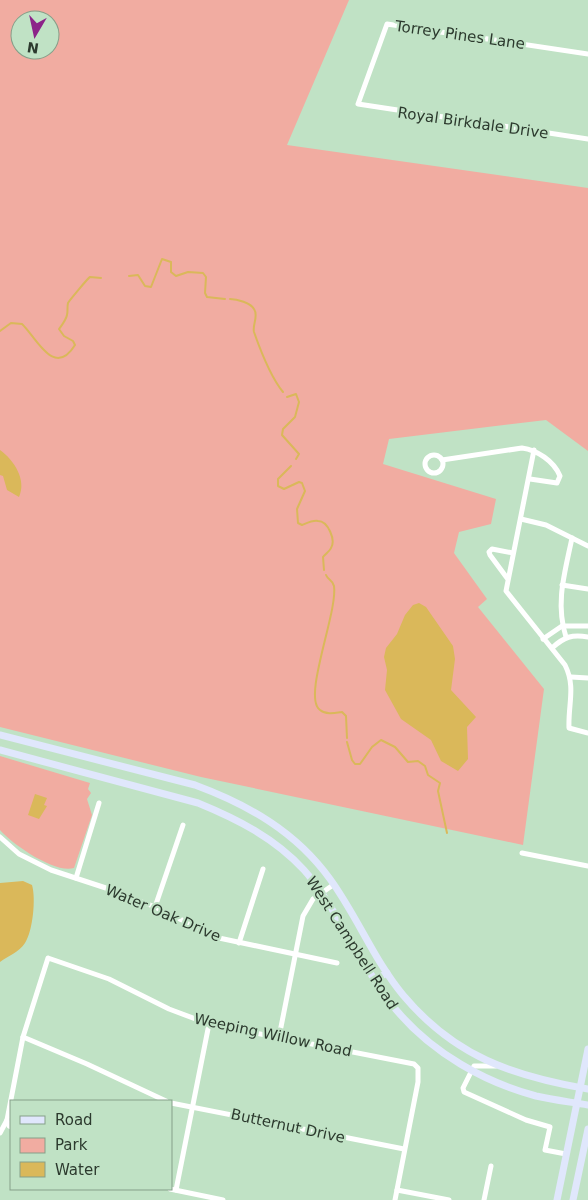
<svg xmlns="http://www.w3.org/2000/svg" width="588" height="1200" font-family="'DejaVu Sans',sans-serif">
  <rect width="100%" height="100%" fill="#c0e2c5"/>
  <g fill="#f1aca1" fill-rule="evenodd">
    <path d="M0,0H349L287,145L588,188V451L546,420L389,439L383,464L496,499L491,524L459,532L454,553L487,599L478,607L544,689L523,845L201,777L0,727ZM20,20H50V50H20Z"/>
    <path d="M0,756L90,783L88,789L91,793L87,799L92,815L74,868C55,874 12,844 0,830Z"/>
  </g>
  <g fill="#dab85a">
    <path d="M0,450C14,460 27,480 19,497L7,490L3,476L0,475Z"/>
    <polygon points="419,603 426,607 453,646 455,659 451,690 476,717 467,727 468,759 458,771 441,761 431,740 401,719 385,690 387,670 384,657 386,648 397,634 405,615 413,605"/>
    <polygon points="35,794 47,798 44,805 47,806 39,819 28,815"/>
    <path d="M23,881L32,885C36,898 33,931 25,943C19,952 8,956 0,962V883Z"/>
  </g>
  <g fill="none" stroke-linecap="round" stroke-linejoin="round">
    <g stroke="#dab85a" stroke-width="2">
      <polyline points="129,276 138,275 145,286 151,287 162,259 171,262 171,272 176,276 188,272 203,273 206,277 205,293 207,297 225,299"/>
      <path d="M230,299C237,299 251,303 254,309C259,316 252,325 254,332C261,352 270,376 283,392"/>
      <path d="M0,331L11,323L22,324C36,337 54,379 75,345L73,341L64,336L59,329C62,325 66,320 67,315C68,311 67,307 68,303C69,301 88,278 90,277L101,278"/>
      <polyline points="287,397 296,394 299,402 295,417 283,429 282,435 299,454 296,459"/>
      <path d="M291,466L278,479V486L284,489L299,482L302,483L305,491L297,509L298,523L302,525C307,523 313,520 318,521C328,521 336,540 331,548C330,551 325,554 323,557L324,570"/>
      <path d="M326,575C328,580 333,580 334,586C338,612 302,698 320,710C326,715 335,713 342,712L346,716L347,738"/>
      <polyline points="347,742 352,760 355,764 360,764 372,747 381,740 395,747 408,762 418,761 425,766 428,775 440,783 438,791 447,833"/>
    </g>
    <g stroke="#fff" stroke-width="5">
      <polyline points="588,54 387,24 358,104 588,139"/>
      <path d="M534,450L506,591L565,665C576,687 568,704 569,728L588,733"/>
      <circle cx="434" cy="464" r="9"/>
      <path d="M442,460L522,448C537,450 554,461 560,476L557,483L530,479"/>
      <polyline points="521,519 546,525 588,546"/>
      <polyline points="507,578 490,555 489,552 492,549 513,553"/>
      <polyline points="562,585 588,589"/>
      <path d="M566,637C555,603 565,572 572,538"/>
      <polyline points="543,639 562,626 588,626"/>
      <path d="M552,648C564,637 572,634 588,637"/>
      <polyline points="571,677 588,678"/>
      <polyline points="0,837 19,854 51,870 115,891 155,907 219,938 337,963"/>
      <polyline points="522,853 588,866"/>
      <polyline points="76,878 99,803"/>
      <polyline points="155,907 183,825"/>
      <polyline points="239,943 263,869"/>
      <polyline points="23,1037 87,1064 166,1101"/>
      <polyline points="279,1037 303,916 313,899 333,885"/>
      <polyline points="496,1066 474,1066 463,1088 464,1092 526,1120 550,1127 545,1150 566,1154"/>
      <polyline points="171,1103 404,1149"/>
      <polyline points="7,1120 9,1126 11,1127"/>
      <polyline points="0,1133 7,1120 23,1037 48,958 109,979 169,1009 209,1024 414,1064 418,1068 418,1082 395,1200"/>
      <polyline points="170,1189 223,1200"/>
      <polyline points="176,1190 209,1024"/>
      <polyline points="397,1190 449,1200"/>
      <polyline points="484,1200 491,1166"/>
    </g>
    <g stroke="#e0e7fc" stroke-width="7">
      <path d="M0,735L195,785C249,805 296,832 330,879C357,916 374,960 403,995C454,1056 512,1076 588,1089"/>
      <path d="M0,750L198,803C237,819 275,838 304,870C322,890 336,916 350,939C366,964 378,990 398,1012C433,1053 484,1082 536,1096C553,1100 571,1102 588,1105"/>
      <polyline points="374,980 387,973"/>
      <polyline points="557,1200 588,1049"/>
      <polyline points="573,1200 588,1129"/>
    </g>
  </g>
  <g text-anchor="middle" stroke-width="4.5" stroke-linejoin="round" paint-order="stroke">
    <g font-size="15" fill="#2c3a2e" stroke="#c0e2c5">
      <text transform="translate(460 35) rotate(8)" y="5">Torrey Pines Lane</text>
      <text transform="translate(473 123) rotate(8)" y="5">Royal Birkdale Drive</text>
      <text transform="translate(163 913) rotate(23)" y="5">Water Oak Drive</text>
      <text transform="translate(352 943) rotate(57)" y="5">West Campbell Road</text>
      <text transform="translate(273 1035) rotate(12)" y="5">Weeping Willow Road</text>
      <text transform="translate(288 1126) rotate(12)" y="5">Butternut Drive</text>
    </g>
  </g>
  <rect x="10" y="1100" width="162" height="90" fill="#c0e2c5" stroke="#859f89"/>
  <rect x="20" y="1116" width="25" height="8" fill="#e0e7fc" stroke="#859f89"/>
  <text x="55" y="1125" font-size="15" fill="#2c3a2e">Road</text>
  <rect x="20" y="1138" width="25" height="15" fill="#f1aca1" stroke="#859f89"/>
  <text x="55" y="1150" font-size="15" fill="#2c3a2e">Park</text>
  <rect x="20" y="1162" width="25" height="15" fill="#dab85a" stroke="#859f89"/>
  <text x="55" y="1175" font-size="15" fill="#2c3a2e">Water</text>
  <g transform="translate(35 35) rotate(189)"><circle r="24" fill="#c0e2c5" stroke="#859f89"/>
  <path d="M0-4L9 19L0 12L-9 19Z" fill="#8c2389"/>
  <text y="-8" font-size="14" font-weight="bold" text-anchor="middle" fill="#2c3a2e">N</text>
  </g>
</svg>
